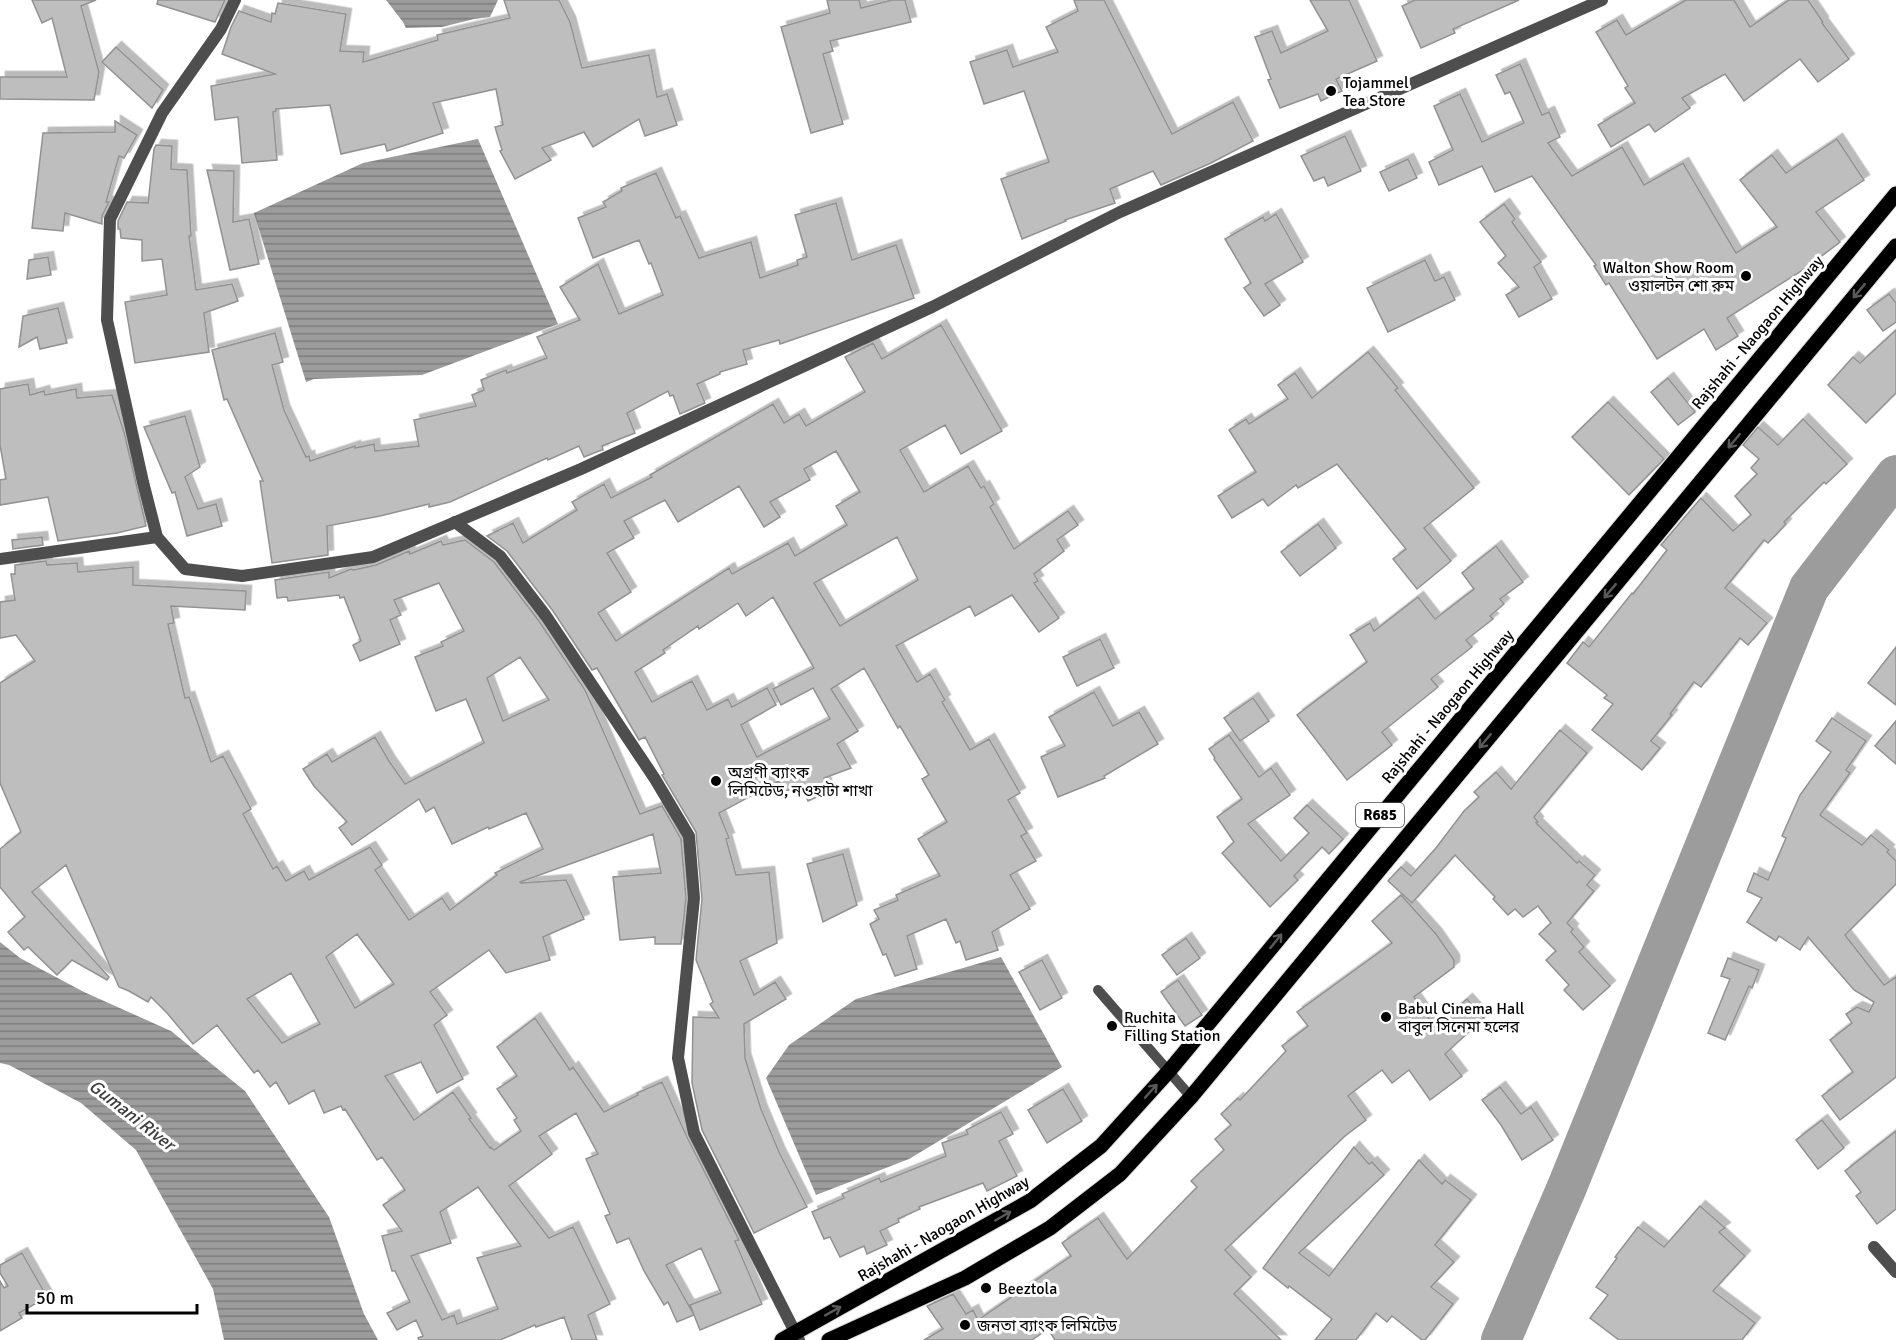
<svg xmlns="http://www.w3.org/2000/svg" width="1896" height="1340" font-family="Signika,'Noto Sans Bengali',sans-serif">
  <defs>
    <pattern id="water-rules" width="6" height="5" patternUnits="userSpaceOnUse" patternTransform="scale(1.5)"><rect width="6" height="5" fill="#9c9c9c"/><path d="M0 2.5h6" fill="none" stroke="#7d7d7d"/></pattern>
    <filter id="shadow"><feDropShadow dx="5.5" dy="-5.5" stdDeviation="0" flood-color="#0004"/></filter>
  </defs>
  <rect width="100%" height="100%" fill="#fff"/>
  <g fill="url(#water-rules)">
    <polygon points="386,0 498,0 490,17 474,19 442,27 406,28 403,22"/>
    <polygon points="478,139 558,324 422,375 314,379 306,382 254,213 363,163"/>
    <polygon points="0,942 20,958 84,992 171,1031 245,1091 329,1217 364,1314 378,1340 224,1340 213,1289 136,1150 81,1103 9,1065 0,1063"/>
    <polygon points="1001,957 1062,1067 909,1159 816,1195 766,1078 789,1045 856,999"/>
  </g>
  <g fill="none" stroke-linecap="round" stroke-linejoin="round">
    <polyline stroke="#9c9c9c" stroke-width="40" points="1501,1340 1567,1187 1809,588 1896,475"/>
  </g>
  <g fill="#bebebe" stroke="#929292" stroke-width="1.5" fill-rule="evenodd" filter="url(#shadow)">
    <polygon points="32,0 96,0 81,6 99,72 94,100 0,99 0,77 67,77 52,18 42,23"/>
    <polygon points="158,0 225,0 215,22 157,4"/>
    <polygon points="504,0 559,0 570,22 582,68 649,55 657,97 667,94 677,125 645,136 639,119 593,147 584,132 542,148 551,160 515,179 500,151 502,150 495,127 503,125 496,89 433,103 443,133 387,151 385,144 341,154 330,105 276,109 276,111 273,112 277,160 242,163 238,117 215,120 211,86 275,74 222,54 231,27 239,11 271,22 272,13 275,14 278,3 346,14 340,51 364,52 363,62 438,40 437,35 510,18"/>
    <polygon points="827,0 859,0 861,8 892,0 905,0 911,22 830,41 833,51 823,54 843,124 811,133 781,27 830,13"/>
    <polygon points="1074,0 1104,0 1172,134 1233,102 1253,141 1211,163 1161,185 1153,171 1110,189 1115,203 1065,220 1066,221 1022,239 1001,179 1049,162 1024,91 984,104 970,62 1007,50 1013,67 1058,52 1046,27 1078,11"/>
    <polygon points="1310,0 1349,0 1377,61 1336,79 1342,91 1321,101 1318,94 1280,108 1268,80 1271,79 1255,37 1272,31 1281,53 1328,31"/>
    <polygon points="1415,0 1519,0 1453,29 1455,33 1421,48 1402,6"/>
    <polygon points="1686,0 1734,0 1750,27 1789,0 1808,0 1823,22 1822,23 1849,59 1818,82 1800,59 1744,101 1725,74 1682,98 1690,108 1655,132 1649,124 1611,147 1598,125 1635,103 1625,88 1628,86 1596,32 1617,20 1626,35"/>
    <polygon points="116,47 163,90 152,108 102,62"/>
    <polygon points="1520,64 1542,115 1549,112 1560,137 1548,143 1572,176 1622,147 1644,185 1683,163 1736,253 1777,227 1740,180 1772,155 1786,173 1837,139 1864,180 1816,212 1840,242 1806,268 1727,318 1738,336 1716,350 1704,329 1657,359 1609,283 1606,285 1594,266 1596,265 1532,176 1495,192 1482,166 1439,185 1429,162 1453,150 1434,106 1460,94 1482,142 1524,123 1510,92 1505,94 1496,75"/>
    <polygon points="115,121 137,135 124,158 119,156 106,202 109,202 102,216 102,224 65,213 63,231 32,228 43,133 115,132"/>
    <polygon points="1345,136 1361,171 1328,186 1324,177 1314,181 1301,156"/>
    <polygon points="156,145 172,146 171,169 187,170 191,236 189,236 196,290 232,284 238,301 204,313 209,352 135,363 125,302 167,295 162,259 142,261 142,240 121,238 120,229 118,229 118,221 127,202 148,203 154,149"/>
    <polygon points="1408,159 1417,178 1389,191 1380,172"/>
    <polygon points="207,170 234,171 233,222 249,219 259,264 230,270"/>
    <polygon points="656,173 676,218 680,216 699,258 751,242 760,278 798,265 797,260 807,257 795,215 836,203 852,260 896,245 914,298 780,344 779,340 743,350 747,364 720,372 720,374 697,384 705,403 680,414 673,395 670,396 668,391 627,413 635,433 602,446 603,450 599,451 584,457 579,446 548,460 547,458 450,502 429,507 429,504 380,516 327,526 328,555 272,563 260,481 263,481 227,399 224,400 212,350 275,333 283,362 272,365 284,410 306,457 309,456 310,461 355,446 355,448 374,444 375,451 419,446 414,420 476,406 472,395 484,390 481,380 506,370 507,373 547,358 537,337 580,320 560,287 598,264 619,314 663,295 651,263 649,264 639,240 593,258 578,218 606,207 603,202 622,191 621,188"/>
    <polygon points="1504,204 1515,219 1512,222 1541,262 1534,267 1552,299 1519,317 1506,295 1519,287 1498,263 1506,256 1480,222"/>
    <polygon points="1276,214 1303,262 1265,284 1280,305 1264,316 1244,288 1251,283 1225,239 1263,217 1265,221"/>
    <polygon points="48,257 51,275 27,279 29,260"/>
    <polygon points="1425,260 1435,281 1444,277 1455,300 1388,332 1367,288"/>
    <polygon points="1889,294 1896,303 1896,322 1883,331 1867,310"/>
    <polygon points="58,308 67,343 40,349 37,337 19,347 23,316"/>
    <path d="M941,325L1002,431L961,454L945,425L900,450L924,492L968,466L981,488L984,486L994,504L990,507L1014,549L1068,511L1078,525L1057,540L1064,551L1034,574L1038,581L1034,583L1059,618L1039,632L1012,595L975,616L970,606L896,646L917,682L930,674L945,700L942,702L970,750L989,739L1020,793L1008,800L1027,833L1021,836L1036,861L1010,875L1030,909L992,932L998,950L966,960L960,941L956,943L946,919L907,936L917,969L895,976L886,954L883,955L870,924L879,919L874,910L898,900L896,895L940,876L918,839L947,822L922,779L929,775L900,726L898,728L864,668L831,689L858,731L837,744L851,768L824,778L828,792L808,801L801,785L784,792L779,781L719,813L729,838L726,839L736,875L769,872L777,943L740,961L754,995L775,982L786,999L744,1024L745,1058L761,1109L779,1152L807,1207L754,1233L702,1130L692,1083L693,1017L719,1018L710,1004L713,1002L696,960L702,899L696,832L662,775L664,774L645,737L639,740L597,668L592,670L553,611L507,551L487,536L513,523L523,543L577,510L572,502L604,484L611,498L652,477L650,475L773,404L784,423L799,414L806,426L865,392L845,357L873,343L882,359ZM836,451L860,492L836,506L847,525L795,556L788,543L732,574L729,568L616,641L598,613L631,592L607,553L634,538L624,521L665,500L678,522L739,486L764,527L780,517L770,502L810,480L804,469ZM897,537L918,580L840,626L814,583ZM773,597L814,668L773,689L781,705L813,688L830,719L757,757L741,725L776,705L767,688L732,707L728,699L707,710L692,681L652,702L635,672L665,653L663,650L698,626L699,629L738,603L746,616Z"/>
    <polygon points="1896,330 1896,393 1866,423 1828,385 1853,357 1860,363"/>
    <polygon points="1368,352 1398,388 1395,390 1474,488 1424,528 1451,561 1417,589 1393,559 1406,549 1337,464 1298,488 1296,485 1268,506 1263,499 1232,518 1218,496 1256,472 1229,430 1246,419 1249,424 1288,399 1278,385 1295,373 1312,398"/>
    <polygon points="1668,378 1695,412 1678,425 1651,392"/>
    <polygon points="28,384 30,395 44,391 45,395 76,389 77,398 112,395 124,432 146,526 117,533 58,541 48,497 0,505 0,480 6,479 0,445 0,389"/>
    <polygon points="1608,402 1664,459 1629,495 1572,437"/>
    <polygon points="185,416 200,467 185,477 198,509 216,504 222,526 187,536 175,492 172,493 144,427"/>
    <polygon points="1803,419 1847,464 1826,484 1824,482 1784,522 1786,524 1768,543 1764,540 1725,588 1767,623 1748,645 1740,638 1701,687 1694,682 1670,714 1672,715 1651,741 1660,748 1642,770 1592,730 1613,704 1604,698 1607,695 1567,663 1583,642 1589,647 1632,593 1633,594 1667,550 1661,545 1701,498 1733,531 1751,515 1735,496 1757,474 1751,468 1759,459 1743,445 1758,427 1778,445"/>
    <polygon points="1318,524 1336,548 1300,576 1281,552"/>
    <polygon points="42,537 43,545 13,549 12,540"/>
    <path d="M465,540L494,562L539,621L585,690L640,814L662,806L681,839L686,898L681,944H655V937L620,940L613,877L661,873L653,834L520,882L521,883L566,880L584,919L543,937L550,960L506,973L489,950L430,992L447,1015L434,1025L463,1079L437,1093L421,1062L385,1076L414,1120L453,1092L471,1118L469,1119L490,1148L491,1147L494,1150L521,1131L514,1120L517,1118L497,1089L517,1076L497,1047L535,1018L570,1070L573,1067L604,1112L638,1095L637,1093L662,1082L687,1137L739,1240L735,1241L762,1304L700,1330L690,1305L721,1293L701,1248L666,1265L694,1315L677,1322L668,1302L664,1305L644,1271L629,1238L617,1243L605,1216L610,1214L586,1159L598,1154L576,1113L539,1136L552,1154L509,1186L549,1238L573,1227L610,1304L588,1315L597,1340H572L564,1317L536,1327L535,1325L500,1340H419L418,1338L423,1336L416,1320L397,1330L387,1313L410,1302L395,1271H392L382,1236L402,1231L383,1205L405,1190L382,1157L377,1160L345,1109L343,1110L341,1106L324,1113L314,1090L289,1104L276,1082L270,1087L258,1070L254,1073L217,1025L193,1044L167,1013L151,997L148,1002L129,991L119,987L66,865L32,892L109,977L107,980L72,960L57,975L28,947L24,950L8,932L25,917L0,887V849L21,832L0,783V683L35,661L16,635L0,638V602L15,600L11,574H15V565L46,561L47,565L77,563L78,572L133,567V585L246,591L245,610L171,606L174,623L168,624L185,698L189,697L211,762L223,756L251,809L243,814L273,869L277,866L286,881L304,871L309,880L370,847L382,865L375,870L409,920L442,898L450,910L497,875L495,873L543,849L526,813L489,829L488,827L452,844L434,807L426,812L419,799L352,845L339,828L347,822L314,786L303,769L327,754L332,762L375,737L389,761L405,784L484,743L466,699L436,711L415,657L443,646L441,642L464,631L439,583L394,600L401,615L390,620L400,644L360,661L353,645L361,641L344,597L340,598L339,595L288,601L287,597L277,598L275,580L329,572V578L351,569L354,570L376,565L409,551L410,554L441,541L443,545ZM520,657L549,700L503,721L487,678ZM357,934L394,984L355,1008L326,957ZM291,973L320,1024L282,1043L247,999ZM478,1187L521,1246L477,1258L498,1309L457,1324L454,1315L442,1320L411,1256L451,1243L440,1212Z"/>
    <polygon points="1496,546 1523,582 1500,599 1504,604 1490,616 1493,619 1466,640 1472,647 1431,679 1438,687 1382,732 1392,745 1347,780 1297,715 1367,662 1350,635 1370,623 1374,631 1418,597 1435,619 1474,589 1462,573"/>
    <polygon points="1100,639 1114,668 1077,686 1063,657"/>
    <polygon points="1896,647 1896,705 1868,683"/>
    <polygon points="1094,692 1113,726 1139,712 1158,744 1104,776 1105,778 1058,797 1041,757 1065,746 1049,717"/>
    <polygon points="1253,698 1269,721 1240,741 1224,718"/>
    <polygon points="1832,718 1866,741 1846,770 1850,773 1820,815 1862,845 1871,835 1889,850 1887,852 1896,861 1896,884 1845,935 1884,985 1896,977 1896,1077 1840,1120 1822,1096 1853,1072 1830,1040 1852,1023 1846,1014 1857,1007 1869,1012 1874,1002 1854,990 1808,937 1800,950 1779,936 1776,941 1747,922 1762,898 1747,891 1754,873 1768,880 1786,838 1782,836 1800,795 1831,752 1816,741"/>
    <polygon points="1896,721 1896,764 1875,746"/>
    <polygon points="1560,730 1587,753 1534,817 1538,822 1536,823 1577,863 1579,861 1595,875 1587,885 1594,891 1567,923 1573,929 1571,932 1584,947 1579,952 1610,986 1583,1010 1564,990 1569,985 1546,960 1556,951 1539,934 1551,923 1538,906 1523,917 1515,909 1508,915 1493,899 1495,897 1455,855 1412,903 1388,881 1401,867 1411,876 1436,848 1464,811 1479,797 1474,792 1496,772 1511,789"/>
    <polygon points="1229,735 1259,777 1271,768 1290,795 1248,824 1281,861 1309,833 1294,818 1307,805 1343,839 1329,854 1322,847 1294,876 1298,880 1270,907 1222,853 1234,842 1217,817 1242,799 1214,759 1215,758 1209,749"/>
    <polygon points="843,854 857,905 823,922 807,864"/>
    <polygon points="1401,895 1436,934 1454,960 1454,967 1414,997 1435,1027 1467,999 1484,1018 1445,1054 1462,1076 1430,1100 1409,1070 1392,1083 1382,1070 1348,1096 1366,1120 1345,1136 1225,1250 1251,1277 1234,1294 1281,1340 1055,1340 1048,1329 1032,1340 924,1340 943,1329 927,1306 953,1294 966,1314 973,1310 978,1320 1071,1256 1062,1243 1098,1218 1127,1259 1197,1187 1191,1181 1224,1150 1215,1139 1231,1125 1221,1114 1238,1098 1240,1100 1286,1051 1282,1046 1308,1026 1297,1012 1392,943 1372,921"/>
    <polygon points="1186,938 1200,958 1177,975 1162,955"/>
    <polygon points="1728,958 1759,970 1752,988 1749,986 1725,1040 1708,1033 1730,979 1721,976"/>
    <polygon points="1042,960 1062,998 1040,1010 1019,972"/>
    <polygon points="1178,980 1202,1015 1185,1026 1161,992"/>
    <polygon points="1500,1087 1521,1114 1531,1107 1553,1140 1522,1160 1501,1125 1482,1100"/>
    <polygon points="1063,1089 1082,1121 1047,1143 1028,1110"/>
    <polygon points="1001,1112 1013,1134 999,1141 1017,1176 987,1191 983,1183 919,1207 920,1209 898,1219 899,1222 880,1231 887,1245 867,1254 864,1246 840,1257 830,1237 824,1239 812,1212 844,1198 842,1194 879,1178 881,1182 946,1156 942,1143 968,1134 966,1130"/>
    <polygon points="1822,1120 1844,1148 1818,1169 1796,1140"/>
    <polygon points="1896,1131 1896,1209 1877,1224 1856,1196 1861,1192 1845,1171"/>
    <polygon points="1354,1147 1369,1164 1372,1162 1384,1175 1299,1253 1329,1276 1419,1160 1442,1184 1445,1180 1471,1200 1435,1245 1454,1262 1431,1287 1453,1304 1425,1340 1422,1340 1392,1316 1387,1322 1376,1313 1356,1340 1315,1340 1332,1319 1289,1286 1288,1288 1263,1268"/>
    <polygon points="1700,1206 1725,1228 1719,1232 1745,1256 1713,1291 1755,1323 1742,1340 1619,1340 1590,1318 1608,1295 1596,1287 1617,1258 1615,1257 1638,1227 1664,1247"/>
    <polygon points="22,1253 47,1297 19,1313 22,1318 0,1331 0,1281 4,1288 8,1286 0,1273 0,1265"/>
  </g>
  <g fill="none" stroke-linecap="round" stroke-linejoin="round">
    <defs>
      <g id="primary">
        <polyline points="782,1340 1030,1201 1101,1146 1169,1071 1896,194"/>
        <polyline points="829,1340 965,1278 1050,1228 1120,1174 1191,1097 1896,246"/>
      </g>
    </defs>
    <use href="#primary" stroke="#dbdbdb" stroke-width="17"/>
    <polyline stroke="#4e4e4e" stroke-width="10" points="1098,990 1191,1097"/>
    <g stroke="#4e4e4e" stroke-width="12">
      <polyline points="455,522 500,556 546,616 655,779 689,836 694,898 678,1058 694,1133 799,1340"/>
      <polyline points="0,559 157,537"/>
      <polyline points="1874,1247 1896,1272"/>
    </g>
    <polyline stroke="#4e4e4e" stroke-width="12" points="235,0 221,29 162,113 110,219 107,320 143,482 157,537 185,569 242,576 373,557 581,469 932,307 1120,212 1602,0"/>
    <use href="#primary" stroke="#000" stroke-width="15"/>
  </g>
  <defs><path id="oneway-shaft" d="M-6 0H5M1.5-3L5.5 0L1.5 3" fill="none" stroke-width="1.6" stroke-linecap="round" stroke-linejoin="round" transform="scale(1.5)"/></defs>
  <g stroke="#595959">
    <use href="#oneway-shaft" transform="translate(1859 291) rotate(130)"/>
    <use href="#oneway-shaft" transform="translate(1734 441) rotate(130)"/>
    <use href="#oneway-shaft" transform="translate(1610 591) rotate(130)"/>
    <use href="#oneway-shaft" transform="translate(1485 741) rotate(130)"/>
    <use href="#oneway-shaft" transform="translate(1276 941) rotate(-51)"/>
    <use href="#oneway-shaft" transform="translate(1151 1091) rotate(-48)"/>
    <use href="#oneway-shaft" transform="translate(1003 1216) rotate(-30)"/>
    <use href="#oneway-shaft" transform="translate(833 1311) rotate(-29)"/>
  </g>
  <g fill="#000" stroke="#fff" stroke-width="2">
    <circle cx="1331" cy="91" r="6"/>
    <circle cx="1746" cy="276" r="6"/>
    <circle cx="716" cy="781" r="6"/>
    <circle cx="1386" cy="1017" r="6"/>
    <circle cx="1112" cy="1026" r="6"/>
    <circle cx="986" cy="1288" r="6"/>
    <circle cx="965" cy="1325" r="6"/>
  </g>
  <g text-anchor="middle" stroke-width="6" stroke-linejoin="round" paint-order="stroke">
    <rect fill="#fff" stroke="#4c4c4c" stroke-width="1.5" x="1356" y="803" width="48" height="24" rx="4.5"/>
    <g font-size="15" font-weight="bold" fill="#000">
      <text x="1380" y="820">R685</text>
    </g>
    <g font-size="16" fill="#000" stroke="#fff" text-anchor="start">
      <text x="1343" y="88">Tojammel<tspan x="1343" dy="18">Tea Store</tspan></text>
      <text x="1734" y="273" text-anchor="end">Walton Show Room<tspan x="1734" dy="18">ওয়ালটন শো রুম</tspan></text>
      <text x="728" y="778">অগ্রণী ব্যাংক<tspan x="728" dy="18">লিমিটেড, নওহাটা শাখা</tspan></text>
      <text x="1398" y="1014">Babul Cinema Hall<tspan x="1398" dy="18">বাবুল সিনেমা হলের</tspan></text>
      <text x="1124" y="1023">Ruchita<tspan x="1124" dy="18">Filling Station</tspan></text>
      <text x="998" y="1294">Beeztola</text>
      <text x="977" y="1331">জনতা ব্যাংক লিমিটেড</text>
    </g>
    <g font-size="16" fill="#000" stroke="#fff">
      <text transform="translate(1757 332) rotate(-50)" y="6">Rajshahi - Naogaon Highway</text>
      <text transform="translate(1447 706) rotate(-50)" y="6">Rajshahi - Naogaon Highway</text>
      <text transform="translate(943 1228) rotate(-30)" y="6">Rajshahi - Naogaon Highway</text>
    </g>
    <g font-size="18" font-style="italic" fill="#3d3d3d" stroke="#fff">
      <text transform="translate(132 1115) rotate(38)" y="6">Gumani River</text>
    </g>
  </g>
  <path d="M27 1304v9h170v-9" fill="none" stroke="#000000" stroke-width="3"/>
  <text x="36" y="1304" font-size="18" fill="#000000" stroke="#ffffff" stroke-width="4.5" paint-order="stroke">50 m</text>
</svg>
